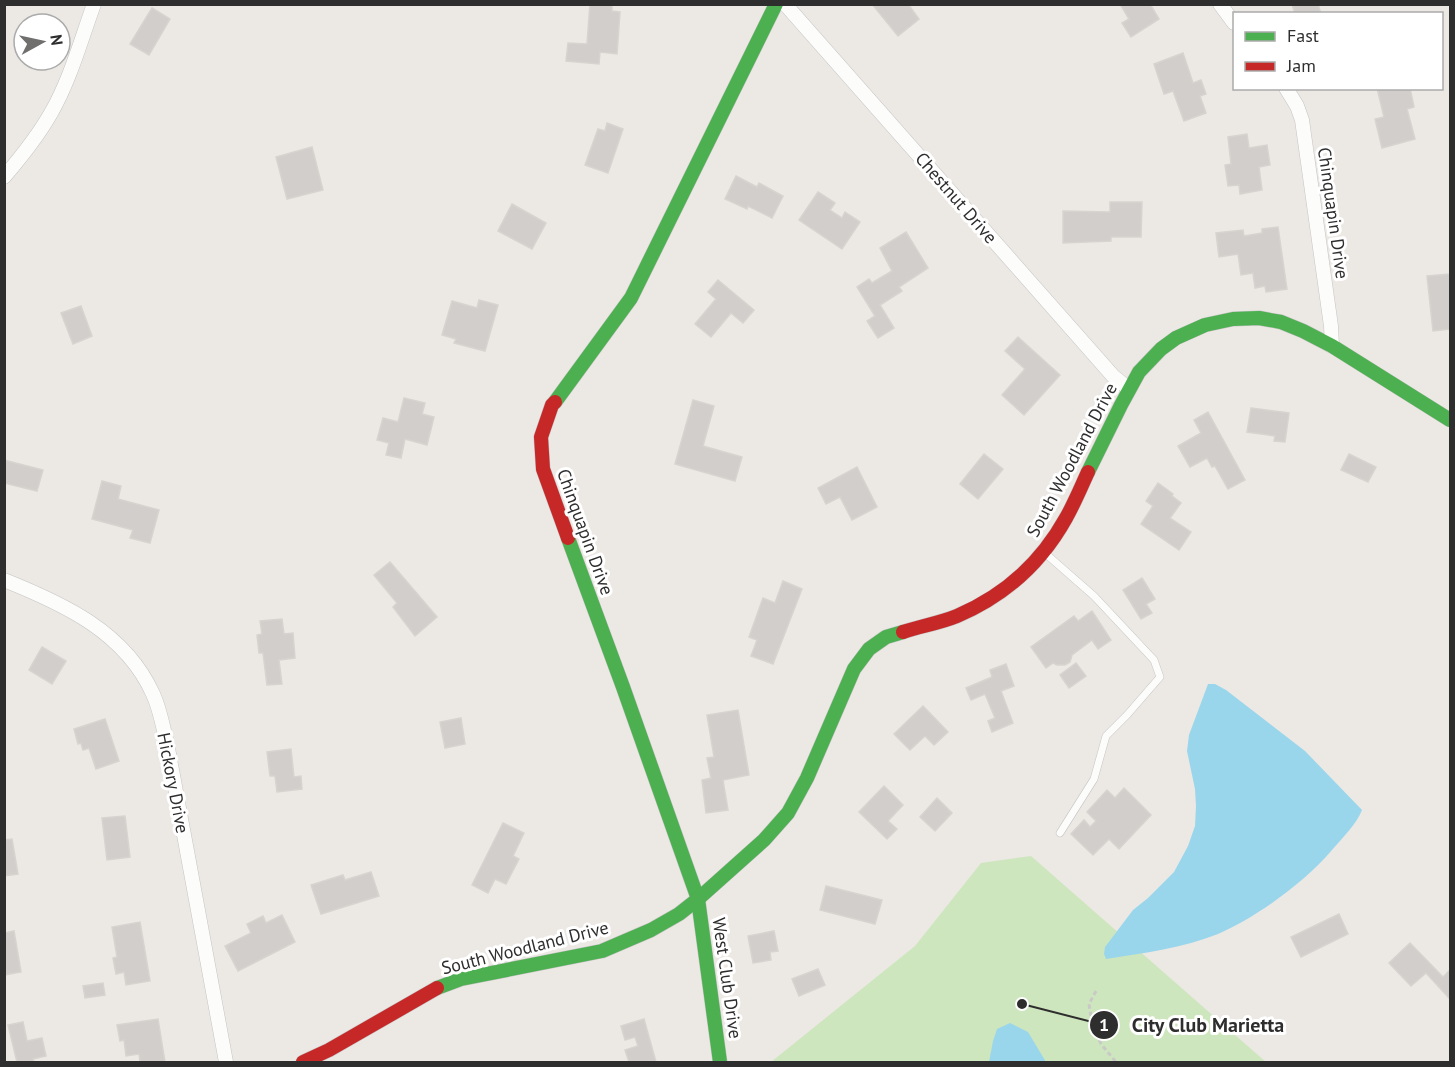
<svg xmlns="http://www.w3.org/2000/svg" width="1455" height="1067" font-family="'PT Sans',sans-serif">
  <rect width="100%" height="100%" fill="#ece8e4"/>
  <polygon fill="#cee6be" points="1031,856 1266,1062 771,1062 915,946 981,863"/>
  <g fill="#99d6ec">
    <path d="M1208,684H1215L1226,690L1305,751L1362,810C1356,825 1343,837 1332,850C1305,882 1257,917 1218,934C1183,948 1144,953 1106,959L1104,954L1105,947L1133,910L1148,898L1174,872L1188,846L1195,826L1196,806L1195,789L1187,751L1189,735Z"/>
    <polygon points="1010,1023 1028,1032 1046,1062 989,1062 993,1041 997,1029"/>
  </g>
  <g fill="#d1cecb" stroke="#d7d4d0" stroke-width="1.5">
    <polygon points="590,4 612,4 612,11 620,12 617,54 600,52 599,64 566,61 568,43 587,44"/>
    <polygon points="872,4 908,4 919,19 898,36"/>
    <polygon points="1120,4 1150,4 1159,19 1131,37 1122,23 1129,19"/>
    <polygon points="1292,4 1318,4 1321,14 1295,14"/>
    <polygon points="152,8 170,19 149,55 130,44"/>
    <polygon points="1183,53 1193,83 1201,80 1206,94 1200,96 1206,113 1184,121 1173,91 1164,94 1154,64"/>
    <polygon points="1377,88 1410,88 1414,107 1407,109 1415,139 1382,148 1375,119 1384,117"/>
    <polygon points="607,123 623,129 608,173 585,165 598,129 605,131"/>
    <polygon points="1247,134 1249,148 1267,145 1270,165 1259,167 1262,190 1240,194 1239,185 1228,186 1225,165 1231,164 1228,137"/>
    <polygon points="312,147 323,190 287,199 276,157"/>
    <polygon points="736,176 757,187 759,183 783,196 772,218 748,206 747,209 725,199"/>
    <polygon points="818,192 835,203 830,210 842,218 845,212 860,222 842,249 799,220"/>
    <polygon points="1110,202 1142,202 1141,237 1111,237 1111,241 1063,243 1063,211 1110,212"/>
    <polygon points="512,204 546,223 532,249 498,231"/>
    <polygon points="1278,227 1287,289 1266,292 1265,286 1255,288 1253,273 1241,275 1238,254 1219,257 1216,233 1243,230 1244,236 1262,233 1262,229"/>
    <polygon points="906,232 928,268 899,287 902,291 880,305 894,328 878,338 867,321 875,316 857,287 869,279 872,283 892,271 880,248"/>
    <polygon points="1450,274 1450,329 1433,331 1427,276"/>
    <polygon points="718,280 754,310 743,323 731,313 711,337 695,324 716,299 708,292"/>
    <polygon points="479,300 498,305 485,351 454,343 456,339 442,335 452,301 477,308"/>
    <polygon points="81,306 92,336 73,344 61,313"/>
    <polygon points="1018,337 1060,375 1024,415 1002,395 1025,369 1005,351"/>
    <polygon points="404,398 425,403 422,414 434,417 427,445 405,439 401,458 386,455 389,443 377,440 383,418 398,422"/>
    <polygon points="693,400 714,406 703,446 742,457 735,481 675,464"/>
    <polygon points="1251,408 1289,413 1285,442 1274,441 1275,436 1247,432"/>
    <polygon points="1208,412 1245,480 1228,489 1215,466 1212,467 1207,458 1190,467 1178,446 1201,433 1194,420"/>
    <polygon points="984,454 1003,469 978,499 960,484"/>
    <polygon points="1349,454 1376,467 1368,482 1341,470"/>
    <polygon points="4,460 43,470 37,491 4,483"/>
    <polygon points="857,467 877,507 852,520 840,497 826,504 818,488"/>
    <polygon points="102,481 121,486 118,499 159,510 150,543 130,538 133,530 92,519"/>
    <polygon points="1158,483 1173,494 1172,496 1181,503 1170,518 1191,532 1179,550 1141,524 1153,506 1146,501"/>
    <polygon points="390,562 437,617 415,636 393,607 397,603 374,575"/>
    <polygon points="1142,578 1155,599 1146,604 1152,613 1141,619 1123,590"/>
    <polygon points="783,581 802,589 773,664 751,656 757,640 749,637 763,598 775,603"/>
    <polygon points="1092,611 1111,640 1098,649 1092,640 1072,655 1070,662 1065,665 1057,665 1053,663 1046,668 1031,647 1074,616 1078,621"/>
    <polygon points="282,619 284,634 293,633 295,658 279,660 282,684 267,685 263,653 259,653 257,635 262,634 260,621"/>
    <polygon points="42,647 66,661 52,684 29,670"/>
    <polygon points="1076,663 1086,676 1069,688 1060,675"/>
    <polygon points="1006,664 1014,686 1001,691 1013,723 992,732 988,721 995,718 985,694 971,700 966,688 992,677 990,670"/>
    <polygon points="923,706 948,732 934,745 925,736 910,750 894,734"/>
    <polygon points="738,710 749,775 723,780 728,810 706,813 702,780 711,778 707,758 714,757 707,715"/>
    <polygon points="461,718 465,744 445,748 440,722"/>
    <polygon points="105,719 119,761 96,769 89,748 83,750 81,743 78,744 74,729"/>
    <polygon points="291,749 294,777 301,776 302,789 277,792 275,776 270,776 267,752"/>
    <polygon points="884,786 903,805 888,821 897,829 887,839 859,812"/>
    <polygon points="1124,788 1151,815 1119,849 1109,839 1093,855 1071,834 1084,820 1090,827 1096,821 1087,812 1107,790 1115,798"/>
    <polygon points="937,798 952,813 935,831 920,817"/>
    <polygon points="125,816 130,857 107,860 102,818"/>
    <polygon points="503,823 524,833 513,856 519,859 506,884 495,879 488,893 472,885"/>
    <polygon points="12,839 18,874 4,876 4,840"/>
    <polygon points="371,872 379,896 321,914 311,885 343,875 345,880"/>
    <polygon points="826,886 882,900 875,924 820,910"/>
    <polygon points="1339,914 1348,934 1301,957 1291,937"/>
    <polygon points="282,915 295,942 238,971 225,946 251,933 247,924 263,916 266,923"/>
    <polygon points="140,922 150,981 126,985 124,972 116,974 113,958 117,957 112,927"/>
    <polygon points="14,931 21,972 4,975 4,933"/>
    <polygon points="774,931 778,951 770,952 771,960 753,963 748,936"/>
    <polygon points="1410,943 1443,977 1450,970 1450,999 1426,973 1411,986 1389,963"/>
    <polygon points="818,969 825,985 799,996 792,979"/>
    <polygon points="103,983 105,995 85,998 83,986"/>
    <polygon points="158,1019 165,1062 140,1062 139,1054 126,1056 124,1040 120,1041 117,1025"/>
    <polygon points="644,1019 656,1062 629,1062 625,1050 638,1046 635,1037 625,1040 621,1026"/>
    <polygon points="23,1022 27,1041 42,1038 46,1056 33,1059 34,1062 17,1062 8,1025"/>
  </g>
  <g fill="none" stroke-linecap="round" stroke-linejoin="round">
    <defs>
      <polyline id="lane" points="1046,554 1094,596 1154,660 1160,677 1127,715 1106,736 1094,779 1060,833"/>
      <g id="street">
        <polyline points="785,4 1113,376 1129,389"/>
        <polyline points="1220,4 1234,23"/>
        <polyline points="1286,88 1297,106 1302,120 1331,326 1332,346"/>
        <path d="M4,177C22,156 38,136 51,113C70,80 81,40 94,4"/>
        <path d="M4,580C64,604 125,632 153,694C160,709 163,727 167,743L226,1062"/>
      </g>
      <g id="fast">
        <polyline points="555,402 631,298 776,4"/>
        <polyline points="1088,472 1121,405 1139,372 1161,349 1176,338 1205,325 1233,319 1259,318 1281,322 1303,331 1332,346 1450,420"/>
        <polyline points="568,538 623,687 698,899 720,1062"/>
        <polyline points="437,988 461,979 602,951 651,930 679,914 698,899 764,840 788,813 807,778 854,669 869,649 886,637 903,632"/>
      </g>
      <g id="jam">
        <polyline points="555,402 552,405 541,437 543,469 568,538"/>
        <path d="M903,632C921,626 940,623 957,616C1004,596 1041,563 1066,518C1074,504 1081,487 1088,472"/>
        <polyline points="303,1062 329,1050 437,988"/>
      </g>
    </defs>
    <use href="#lane" stroke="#c5c4c5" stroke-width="8"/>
    <use href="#street" stroke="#c5c4c5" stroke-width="15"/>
    <use href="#fast" stroke="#c5c4c5" stroke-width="15"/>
    <use href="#jam" stroke="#c5c4c5" stroke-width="15"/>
    <polyline stroke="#c9c9c8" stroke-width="3" stroke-dasharray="4.5 3" stroke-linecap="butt" points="1096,991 1089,1004 1092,1023 1101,1044 1116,1062"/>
    <use href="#lane" stroke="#fcfcfb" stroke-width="7"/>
    <use href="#street" stroke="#fcfcfb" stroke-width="14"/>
    <use href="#fast" stroke="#4caf50" stroke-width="14"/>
    <use href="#jam" stroke="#c62828" stroke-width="14"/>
  </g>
  <g text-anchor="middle" stroke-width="6" stroke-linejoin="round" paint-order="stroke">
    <g font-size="18" fill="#2e2e2e" stroke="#fff">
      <text transform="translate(956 198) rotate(49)" y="6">Chestnut Drive</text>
      <text transform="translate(1333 213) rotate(82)" y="6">Chinquapin Drive</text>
      <text transform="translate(1072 460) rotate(-62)" y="6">South Woodland Drive</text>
      <text transform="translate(585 532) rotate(70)" y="6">Chinquapin Drive</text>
      <text transform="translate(173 783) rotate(79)" y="6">Hickory Drive</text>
      <text transform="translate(525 948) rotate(-14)" y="6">South Woodland Drive</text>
      <text transform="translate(727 978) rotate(82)" y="6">West Club Drive</text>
    </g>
  </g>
  <path fill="none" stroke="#2e2e2e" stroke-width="2" d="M1022 1004L1104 1025"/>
  <g fill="#2e2e2e" stroke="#fff" stroke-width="2">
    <circle cx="1022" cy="1004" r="6"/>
    <circle cx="1104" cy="1025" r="15"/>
  </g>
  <g font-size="18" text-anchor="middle" font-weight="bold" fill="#fff">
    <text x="1104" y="1031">1</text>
  </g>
  <g font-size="20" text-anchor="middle" font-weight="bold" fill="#2e2e2e" stroke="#fff" stroke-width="6" stroke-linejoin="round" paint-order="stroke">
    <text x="1208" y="1032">City Club Marietta</text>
  </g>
  <rect width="1455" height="1067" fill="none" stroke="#2e2e2e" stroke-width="12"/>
  <rect x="1233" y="12" width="210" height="78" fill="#ffffff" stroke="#ababab" stroke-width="1.5"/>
  <rect x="1245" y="32" width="30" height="9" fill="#4caf50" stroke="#ababab" stroke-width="1.5"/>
  <text x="1287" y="42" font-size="18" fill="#2e2e2e">Fast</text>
  <rect x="1245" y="62" width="30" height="9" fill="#c62828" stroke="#ababab" stroke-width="1.5"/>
  <text x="1287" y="72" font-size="18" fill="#2e2e2e">Jam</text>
  <g transform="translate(42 42) rotate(82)"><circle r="28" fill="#ffffff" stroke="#ababab" stroke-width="1.5"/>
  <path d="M0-4.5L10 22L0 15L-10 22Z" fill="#706f6e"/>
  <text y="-9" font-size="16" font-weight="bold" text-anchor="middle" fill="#2e2e2e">N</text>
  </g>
</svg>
